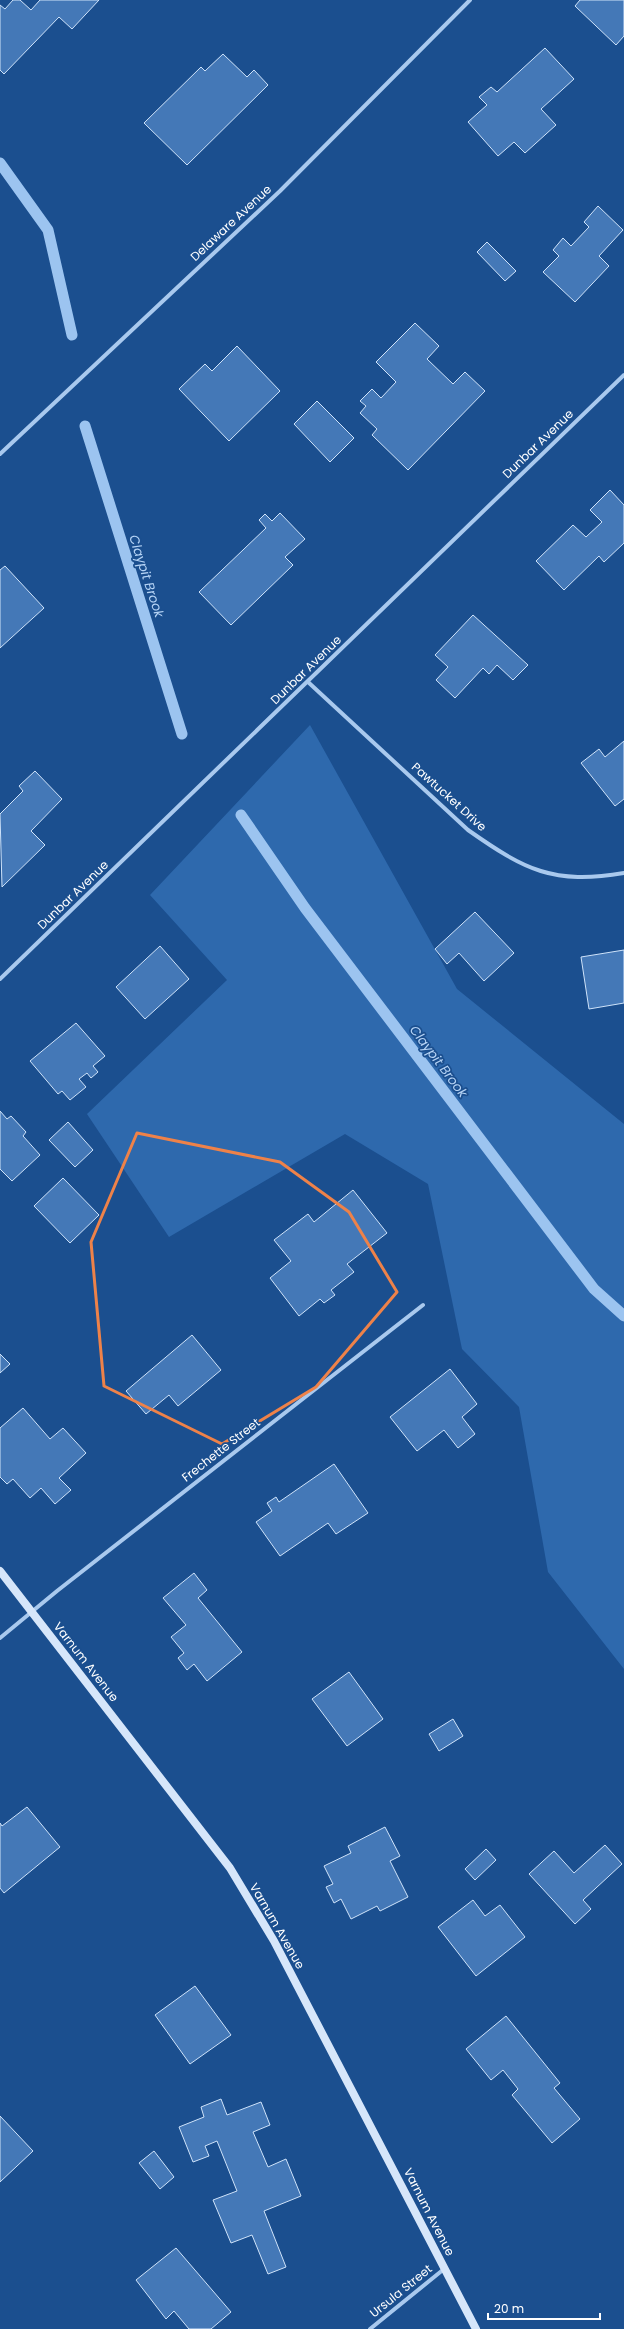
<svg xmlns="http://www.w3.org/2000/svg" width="624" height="2329" font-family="Poppins,sans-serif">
  <rect width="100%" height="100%" fill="#1b4f8f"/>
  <polygon fill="#2e69ad" points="310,725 457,989 624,1124 624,1669 548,1572 519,1407 462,1349 428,1184 345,1134 169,1237 87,1114 227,980 150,895"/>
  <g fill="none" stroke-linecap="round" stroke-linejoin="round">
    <g stroke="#9cc4f0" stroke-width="11">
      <polyline points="0,163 48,230 72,335"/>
      <polyline points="85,426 182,734"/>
      <polyline points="241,815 305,908 594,1289 624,1316"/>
    </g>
  </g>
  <g fill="#4478b7" stroke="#cfe3fa">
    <polygon points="13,0 20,0 31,10 40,0 99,0 72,29 59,17 4,74 0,70 0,5 5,9"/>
    <polygon points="580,0 624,0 624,36 616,45 575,6"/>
    <polygon points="545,48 574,79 541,109 556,125 525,153 514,142 498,156 468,122 487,105 479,97 491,87 497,92"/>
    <polygon points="223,54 247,77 254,70 268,85 187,165 144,123 201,67 205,71"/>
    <polygon points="598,206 623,230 599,256 609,266 575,302 543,272 559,256 553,250 563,238 571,246 589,227 584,222"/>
    <polygon points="487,242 516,271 505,281 477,252"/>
    <polygon points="415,323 439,346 427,359 453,384 465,372 485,391 408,470 372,435 377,429 360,413 366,406 360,401 372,389 381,398 396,382 376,362"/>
    <polygon points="237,346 280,391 229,441 179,389 205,364 212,371"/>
    <polygon points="317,401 354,438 330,462 294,424"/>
    <polygon points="610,490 624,505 624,543 604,562 599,556 564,590 536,561 573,525 586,537 602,522 590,510"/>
    <polygon points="280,513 305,539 285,557 293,565 231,625 199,592 266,528 259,520 265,514 272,521"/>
    <polygon points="5,566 44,608 0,648 0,570"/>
    <polygon points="473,615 528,665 513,680 497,665 489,674 483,668 455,698 436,680 448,667 435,655"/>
    <polygon points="624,741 624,799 615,806 581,763 599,749 605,757"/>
    <polygon points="35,771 62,799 31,831 45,845 2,887 0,814 23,791 19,786"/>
    <polygon points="475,912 514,953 484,981 459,953 447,964 435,949"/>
    <polygon points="160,946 189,979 145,1019 116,987"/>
    <polygon points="624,950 624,1003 589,1009 581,957"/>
    <polygon points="76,1023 105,1056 93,1066 98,1072 91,1078 87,1073 79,1079 86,1087 70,1100 62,1091 58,1094 30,1061"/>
    <polygon points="0,1111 7,1119 11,1116 26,1132 23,1136 40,1155 12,1181 0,1169"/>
    <polygon points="68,1122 93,1150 75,1167 49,1140"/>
    <polygon points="63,1178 99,1215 70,1243 34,1206"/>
    <polygon points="353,1190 387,1233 347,1264 354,1272 331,1290 335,1295 324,1303 320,1299 299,1316 270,1278 291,1261 274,1240 308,1214 314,1222"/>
    <polygon points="192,1335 221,1370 178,1406 169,1395 146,1414 126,1391"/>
    <polygon points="0,1354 10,1364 0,1373"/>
    <polygon points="450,1369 477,1404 462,1417 475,1434 458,1448 444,1430 417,1451 390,1417"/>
    <polygon points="23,1408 50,1439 63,1428 86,1453 59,1478 71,1490 55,1504 41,1488 30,1498 13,1479 7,1484 0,1477 0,1428"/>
    <polygon points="334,1464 368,1513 336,1534 328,1523 280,1556 256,1522 272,1511 267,1503 276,1497 279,1502"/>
    <polygon points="194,1573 207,1590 198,1598 242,1652 207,1681 194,1664 187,1670 178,1658 184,1653 171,1637 186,1625 163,1598"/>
    <polygon points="349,1672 383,1719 347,1746 312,1699"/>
    <polygon points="453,1719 463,1736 439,1751 429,1734"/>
    <polygon points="27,1807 60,1847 4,1893 0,1888 0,1823 2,1826"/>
    <polygon points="385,1827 400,1856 390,1861 408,1897 380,1911 377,1906 351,1919 341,1899 334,1903 326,1887 333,1884 324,1866 351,1853 348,1846"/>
    <polygon points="605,1845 622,1864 583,1900 591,1909 575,1924 529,1874 554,1851 574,1873"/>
    <polygon points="486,1849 496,1860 475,1880 465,1869"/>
    <polygon points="473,1900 485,1916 500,1905 525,1937 476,1976 438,1927"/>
    <polygon points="195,1986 231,2035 190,2064 155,2015"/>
    <polygon points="506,2016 560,2083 554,2088 580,2119 552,2143 512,2095 518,2089 503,2070 491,2080 466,2049"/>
    <polygon points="221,2099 227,2115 261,2102 270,2125 253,2132 268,2167 286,2159 301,2196 264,2211 286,2267 268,2274 252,2235 231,2243 213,2200 237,2191 217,2141 205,2146 209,2156 193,2162 179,2127 204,2117 201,2107"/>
    <polygon points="0,2116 33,2151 0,2182"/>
    <polygon points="154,2151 174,2177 160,2189 139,2163"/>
    <polygon points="176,2248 231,2312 211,2329 189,2329 174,2311 166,2319 136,2280"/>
  </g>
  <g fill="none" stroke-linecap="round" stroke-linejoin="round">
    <g stroke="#a9c9ee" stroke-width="4">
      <polyline points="0,454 280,191 470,0"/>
      <path d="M308,682L468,830C525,870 553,885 624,873"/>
      <polyline points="0,979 624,375"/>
      <polyline points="0,1638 57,1591 423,1305"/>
      <polyline points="370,2329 444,2269"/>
    </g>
    <polyline stroke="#d6e6fa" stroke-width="8" points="0,1571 230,1868 274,1941 476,2329"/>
  </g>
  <path fill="none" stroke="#ee8249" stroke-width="3" stroke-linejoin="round" d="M137,1133L280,1162L349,1212L397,1292L316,1387L222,1444L104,1386L91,1242Z"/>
  <g text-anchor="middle" stroke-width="3.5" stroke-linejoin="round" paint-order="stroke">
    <g font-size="12" fill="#fff" stroke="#1b4f8f">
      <text transform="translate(231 223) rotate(-43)" y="4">Delaware Avenue</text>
      <text transform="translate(538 444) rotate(-44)" y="4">Dunbar Avenue</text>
      <text transform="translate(306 670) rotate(-44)" y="4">Dunbar Avenue</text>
      <text transform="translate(449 797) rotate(42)" y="4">Pawtucket Drive</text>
      <text transform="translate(73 895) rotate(-44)" y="4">Dunbar Avenue</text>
      <text transform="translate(221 1450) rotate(-38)" y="4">Frechette Street</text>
      <text transform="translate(86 1662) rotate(52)" y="4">Varnum Avenue</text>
      <text transform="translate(277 1926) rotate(60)" y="4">Varnum Avenue</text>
      <text transform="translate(429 2212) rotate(63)" y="4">Varnum Avenue</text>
      <text transform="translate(401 2291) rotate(-39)" y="4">Ursula Street</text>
    </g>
    <g font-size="13" font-style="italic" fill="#b5d3f5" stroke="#1b4f8f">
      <text transform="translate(147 576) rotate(72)" y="5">Claypit Brook</text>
      <text transform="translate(439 1061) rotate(53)" y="5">Claypit Brook</text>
    </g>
  </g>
  <path d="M488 2313v6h112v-6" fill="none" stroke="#ffffff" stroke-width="2"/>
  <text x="494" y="2313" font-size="12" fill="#ffffff" stroke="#1b4f8f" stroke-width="3" paint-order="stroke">20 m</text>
</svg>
